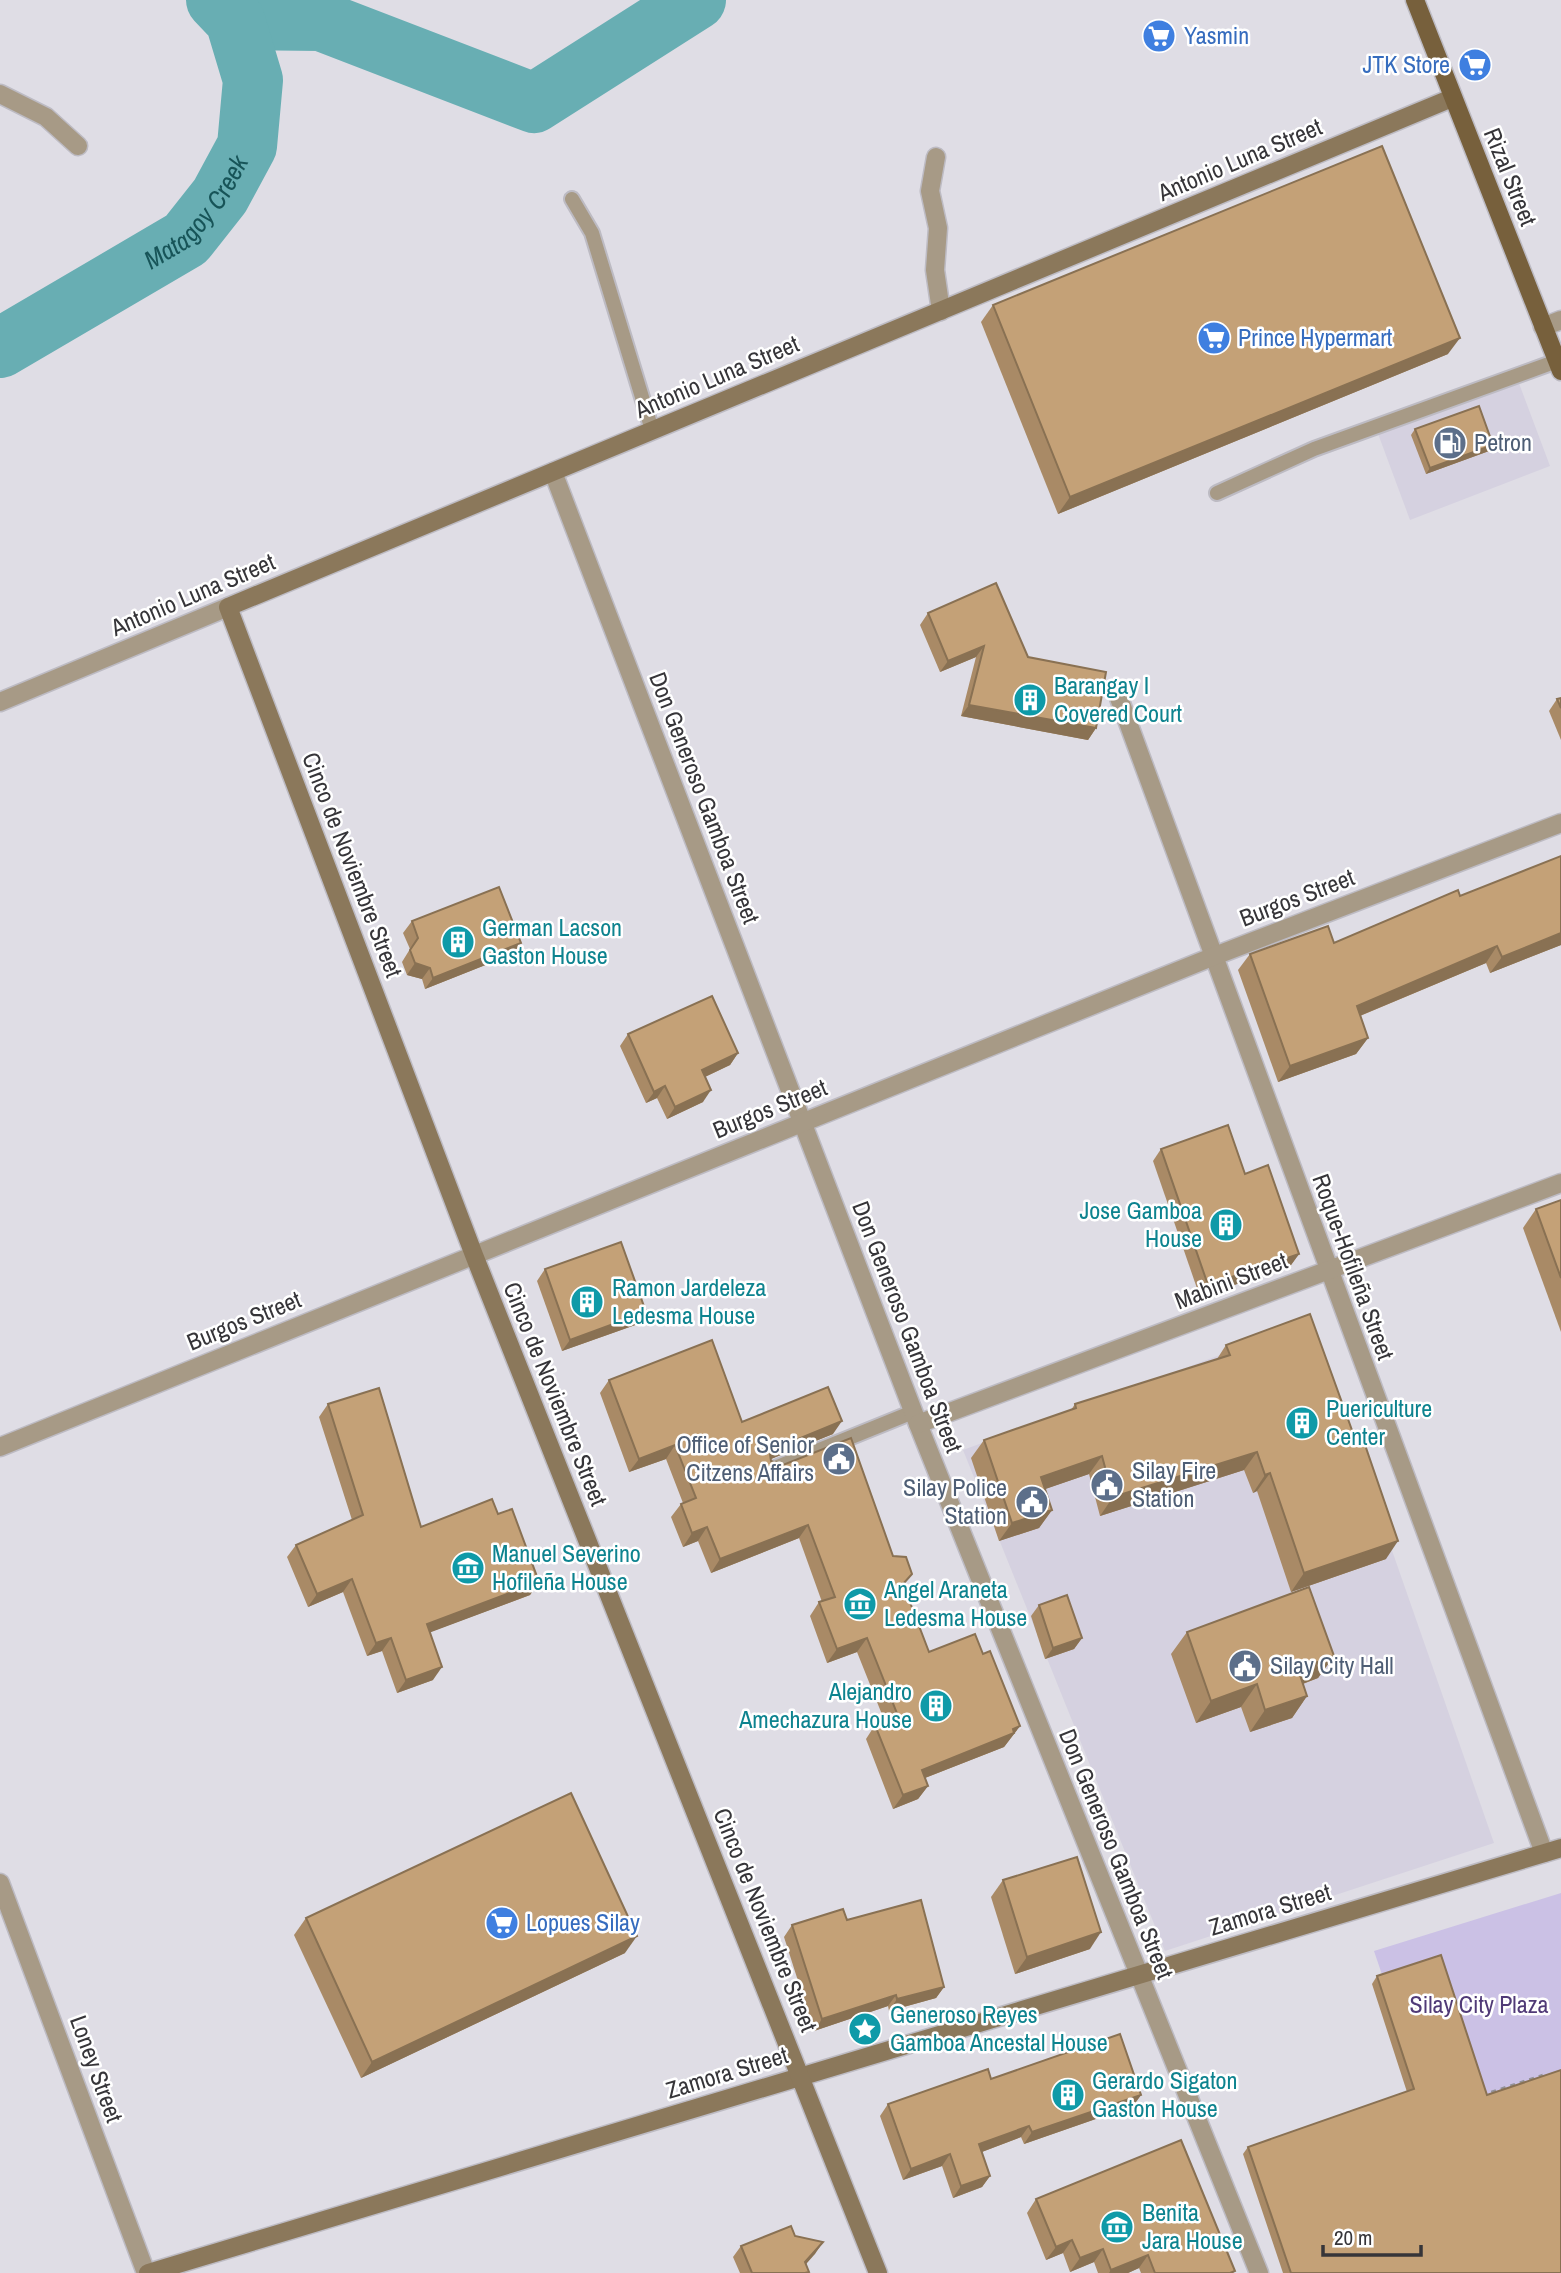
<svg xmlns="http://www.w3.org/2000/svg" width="1561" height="2273" font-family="'Archivo Narrow',sans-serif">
  <rect width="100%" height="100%" fill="#dfdde5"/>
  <g fill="#d5d1e0">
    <polygon points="1517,378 1550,466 1410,520 1377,431"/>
    <polygon points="1312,1321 1494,1843 1165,1951 963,1450"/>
  </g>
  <polygon fill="#cbc1e5" points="1561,1893 1561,2273 1483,2273 1374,1951"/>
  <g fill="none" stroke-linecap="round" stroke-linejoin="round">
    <g stroke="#68aeb3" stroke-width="60">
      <polyline points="235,20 321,21 534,103 696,0"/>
      <path id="s1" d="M0,348L186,239L220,196L247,146L253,80L235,20L216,0"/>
    </g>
    <defs>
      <g id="lane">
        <polyline points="572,199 592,233 652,430"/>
        <polyline points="1217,493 1314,449 1557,361"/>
        <polyline points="770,1470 913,1412"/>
      </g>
      <g id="street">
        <polyline points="0,94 46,117 78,146"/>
        <polyline points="936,157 930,191 938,228 935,270 941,311"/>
        <polyline points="1543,327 1561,320"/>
        <polyline points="553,472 918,1424 1259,2273"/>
        <polyline points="1119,698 1544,1853"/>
        <polyline points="0,702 228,607"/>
        <polyline points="918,1424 1561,1183"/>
        <polyline points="0,1447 1212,957 1561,823"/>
        <polyline points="0,1883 146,2273"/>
      </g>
      <g id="secondary">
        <polyline points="148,2273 1561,1848"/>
        <polyline points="878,2273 474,1255 228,607 1452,98"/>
      </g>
      <polyline id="primary" points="1415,0 1561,371"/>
    </defs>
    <use href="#lane" stroke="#bdbbc3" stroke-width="18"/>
    <use href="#street" stroke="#bdbbc3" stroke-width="21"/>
    <use href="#secondary" stroke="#bdbbc3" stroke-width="21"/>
    <use href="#primary" stroke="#bdbbc3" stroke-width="21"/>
    <polyline stroke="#929197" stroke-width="4.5" stroke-dasharray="5 5" stroke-linecap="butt" points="1482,2096 1543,2076"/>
    <use href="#lane" stroke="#a79a86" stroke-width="14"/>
    <use href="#street" stroke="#a79a86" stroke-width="18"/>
    <use href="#secondary" stroke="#8b785b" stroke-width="18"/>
    <use href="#primary" stroke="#77603c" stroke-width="18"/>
  </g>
  <g fill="#a98a66">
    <polygon points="993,305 1448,354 1058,514 981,322"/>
    <polygon points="1415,429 1493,445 1489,451 1426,474 1411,435"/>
    <polygon points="928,613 1028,657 1096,728 1088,740 961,716 976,657 940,672 920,625"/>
    <polygon points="1561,698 1561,740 1549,711 1557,699"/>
    <polygon points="1460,896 1561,945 1490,973 1486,963 1360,1016 1368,1038 1356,1054 1278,1082 1238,970 1250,954 1334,943"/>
    <polygon points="412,921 513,954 425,989 422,979 407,975 402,962 410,949 403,933"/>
    <polygon points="628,1034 738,1053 730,1065 705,1077 703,1102 667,1119 657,1098 646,1103 620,1046"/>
    <polygon points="1161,1149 1245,1174 1299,1254 1291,1265 1200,1297 1153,1161"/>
    <polygon points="1561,1200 1561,1332 1523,1228 1536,1209"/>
    <polygon points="545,1269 638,1324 562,1351 537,1281"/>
    <polygon points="1226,1345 1386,1559 1291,1592 1257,1491 1253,1493 1244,1470 1100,1516 1089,1474 1045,1489 1052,1510 1039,1528 999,1541 971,1458 984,1440 1071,1410 1075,1404 1217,1359"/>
    <polygon points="609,1380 742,1422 833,1434 771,1459 771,1461 893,1556 929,1652 983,1654 1020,1726 1004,1747 925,1778 928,1786 918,1799 893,1809 866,1739 875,1725 885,1722 857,1652 827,1663 810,1616 819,1602 822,1602 799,1538 711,1573 698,1541 683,1547 671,1517 681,1504 683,1503 666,1459 629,1472 600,1393"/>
    <polygon points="328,1404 421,1527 498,1514 539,1582 530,1595 430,1632 433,1680 397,1693 382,1651 367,1656 343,1592 308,1607 287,1557 296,1545 352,1520 319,1417"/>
    <polygon points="1039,1605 1082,1638 1074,1649 1045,1659 1031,1616"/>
    <polygon points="1187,1632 1334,1656 1318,1678 1303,1684 1307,1696 1292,1718 1250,1732 1241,1707 1196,1723 1171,1654"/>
    <polygon points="1003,1880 1090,1949 1015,1974 991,1897"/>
    <polygon points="306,1918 625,1953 361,2078 294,1935"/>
    <polygon points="847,1920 944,1987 936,1998 889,2011 888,2006 814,2031 784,1937 792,1925"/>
    <polygon points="1377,1976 1487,2095 1561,2273 1283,2273 1243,2154 1248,2147 1407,2092 1372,1984"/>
    <polygon points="991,2079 1141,2095 1133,2106 1024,2144 1021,2137 982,2152 990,2176 982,2187 953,2198 942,2166 903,2180 880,2116 888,2104"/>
    <polygon points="1036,2199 1235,2271 1233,2273 1141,2273 1139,2268 1128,2273 1098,2273 1094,2262 1070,2272 1063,2253 1046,2260 1027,2213"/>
    <polygon points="795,2236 823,2242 806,2264 809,2272 808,2273 740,2273 733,2257 741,2246"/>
  </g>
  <g fill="#897153">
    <polygon points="1460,338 1448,354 1058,514 1070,497"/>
    <polygon points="1493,445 1489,451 1426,474 1430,468"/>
    <polygon points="984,646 976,657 940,672 948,661"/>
    <polygon points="969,705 1096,728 1088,740 961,716"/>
    <polygon points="1561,933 1561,945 1490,973 1502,957"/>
    <polygon points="521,943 513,954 425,989 433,978"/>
    <polygon points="1497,946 1486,963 1345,1022 1357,1006"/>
    <polygon points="415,963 430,968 422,979 407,975"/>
    <polygon points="1368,1038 1356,1054 1278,1082 1290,1066"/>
    <polygon points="738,1053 730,1065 694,1082 702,1070"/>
    <polygon points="665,1086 657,1098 646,1103 654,1092"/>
    <polygon points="711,1090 703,1102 667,1119 675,1107"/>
    <polygon points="1299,1254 1291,1265 1200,1297 1208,1285"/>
    <polygon points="646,1312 638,1324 562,1351 570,1340"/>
    <polygon points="842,1421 833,1434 766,1461 761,1468 776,1448"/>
    <polygon points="675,1445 666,1459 629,1472 639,1459"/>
    <polygon points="1257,1452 1244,1470 1100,1516 1113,1497"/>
    <polygon points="1102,1456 1089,1474 1028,1495 1041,1477"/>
    <polygon points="1270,1473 1257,1491 1253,1493 1265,1475"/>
    <polygon points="1052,1510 1039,1528 999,1541 1012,1523"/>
    <polygon points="808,1525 799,1538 711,1573 720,1559"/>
    <polygon points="707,1527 698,1541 683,1547 692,1533"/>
    <polygon points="1398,1541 1386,1559 1291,1592 1304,1573"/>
    <polygon points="352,1579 343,1592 308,1607 317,1594"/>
    <polygon points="539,1582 530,1595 418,1637 427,1624"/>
    <polygon points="391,1638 382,1651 367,1656 376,1643"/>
    <polygon points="867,1638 857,1652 827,1663 837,1649"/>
    <polygon points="1082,1638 1074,1649 1045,1659 1053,1648"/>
    <polygon points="1334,1656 1318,1678 1283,1691 1298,1669"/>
    <polygon points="442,1667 433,1680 397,1693 406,1680"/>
    <polygon points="1257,1684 1241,1707 1196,1723 1211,1701"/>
    <polygon points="1307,1696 1292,1718 1250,1732 1265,1710"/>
    <polygon points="1020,1726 1004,1747 912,1783 922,1770"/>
    <polygon points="928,1786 918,1799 893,1809 903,1795"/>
    <polygon points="1101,1932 1090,1949 1015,1974 1027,1957"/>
    <polygon points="637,1936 625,1953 361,2078 372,2062"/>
    <polygon points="944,1987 936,1998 889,2011 897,1999"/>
    <polygon points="896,1995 888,2006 814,2031 822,2019"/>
    <polygon points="1141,2095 1133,2106 1024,2144 1032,2132"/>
    <polygon points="1029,2126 1021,2137 971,2156 979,2144"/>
    <polygon points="950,2154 942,2166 903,2180 911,2169"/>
    <polygon points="990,2176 982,2187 953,2198 961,2186"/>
    <polygon points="1072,2240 1063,2253 1046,2260 1056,2247"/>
    <polygon points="823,2242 815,2254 798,2273 805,2262"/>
    <polygon points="1103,2249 1094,2262 1070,2272 1080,2258"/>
    <polygon points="1148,2255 1139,2268 1128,2273 1109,2273 1111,2270"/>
  </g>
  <g fill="#c4a177" stroke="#897153" stroke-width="2">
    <polygon points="1382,146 1460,338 1070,497 993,305"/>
    <polygon points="1479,406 1493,445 1430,468 1415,429"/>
    <polygon points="996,583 1028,657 1106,672 1096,728 969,705 984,646 948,661 928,613"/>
    <polygon points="1561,698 1561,708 1557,699"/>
    <polygon points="1561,856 1561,933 1502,957 1497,946 1357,1006 1368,1038 1290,1066 1250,954 1328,926 1334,943 1458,890 1460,896"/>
    <polygon points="499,887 521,943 433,978 430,968 415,963 410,950 418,938 412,921"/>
    <polygon points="712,996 738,1053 702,1070 711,1090 675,1107 665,1086 654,1092 628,1034"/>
    <polygon points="1228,1125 1245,1174 1268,1165 1299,1254 1208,1285 1161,1149"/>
    <polygon points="1561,1200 1561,1278 1536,1209"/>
    <polygon points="621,1242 646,1312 570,1340 545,1269"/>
    <polygon points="1310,1314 1357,1444 1364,1442 1398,1541 1304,1573 1270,1473 1265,1475 1257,1452 1113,1497 1102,1456 1041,1477 1052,1510 1012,1523 984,1440 1076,1408 1075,1404 1230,1355 1226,1345"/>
    <polygon points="712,1340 742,1422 828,1387 842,1421 776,1448 770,1454 771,1461 783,1465 851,1438 893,1556 906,1557 912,1574 903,1584 929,1652 975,1634 983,1654 990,1651 1020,1726 1013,1729 1014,1733 922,1770 928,1786 903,1795 875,1725 898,1716 867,1638 837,1649 819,1602 835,1597 808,1525 720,1559 707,1527 692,1533 681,1504 696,1498 675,1445 639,1459 609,1380"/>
    <polygon points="379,1388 421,1527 492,1499 498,1514 512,1509 539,1582 427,1624 442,1667 406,1680 391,1638 376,1643 352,1579 317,1594 296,1545 363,1515 328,1404"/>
    <polygon points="1309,1587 1334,1656 1298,1669 1307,1696 1265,1710 1257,1684 1211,1701 1187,1632"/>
    <polygon points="1067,1595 1082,1638 1053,1648 1039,1605"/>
    <polygon points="571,1793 637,1936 372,2062 306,1918"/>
    <polygon points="1077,1857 1101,1932 1027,1957 1003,1880"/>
    <polygon points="921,1900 944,1987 897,1999 896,1995 822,2019 792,1925 843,1909 847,1920"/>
    <polygon points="1441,1955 1487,2095 1561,2070 1561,2273 1291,2273 1248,2147 1414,2089 1377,1976"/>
    <polygon points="1120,2034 1141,2095 1032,2132 1029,2126 979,2144 990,2176 961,2186 950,2154 911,2169 888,2104 988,2069 991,2079"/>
    <polygon points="1181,2140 1235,2271 1230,2273 1155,2273 1148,2255 1111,2270 1103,2249 1080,2258 1072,2240 1056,2247 1036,2199"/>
    <polygon points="791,2226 795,2236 823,2242 805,2262 809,2272 805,2273 752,2273 741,2246"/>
  </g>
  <defs>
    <symbol id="supermarket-disc" viewBox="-11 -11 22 22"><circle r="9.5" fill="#3f7fe0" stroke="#fff"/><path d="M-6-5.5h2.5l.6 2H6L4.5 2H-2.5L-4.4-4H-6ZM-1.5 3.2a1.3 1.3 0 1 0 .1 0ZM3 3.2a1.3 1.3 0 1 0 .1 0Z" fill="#fff"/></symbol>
    <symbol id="fuel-disc" viewBox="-11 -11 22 22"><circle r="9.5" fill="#5c6f8a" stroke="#fff"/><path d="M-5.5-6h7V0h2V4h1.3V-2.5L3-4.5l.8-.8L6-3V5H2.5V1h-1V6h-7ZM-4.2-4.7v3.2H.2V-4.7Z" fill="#fff"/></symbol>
    <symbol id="building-disc" viewBox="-11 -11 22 22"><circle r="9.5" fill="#0f9aa8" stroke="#fff"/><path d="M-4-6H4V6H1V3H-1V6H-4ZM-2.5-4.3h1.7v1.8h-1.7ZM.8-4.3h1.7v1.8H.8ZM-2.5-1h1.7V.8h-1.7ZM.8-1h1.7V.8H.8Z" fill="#fff"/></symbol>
    <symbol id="civic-disc" viewBox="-11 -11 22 22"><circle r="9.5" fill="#5c6f8a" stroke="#fff"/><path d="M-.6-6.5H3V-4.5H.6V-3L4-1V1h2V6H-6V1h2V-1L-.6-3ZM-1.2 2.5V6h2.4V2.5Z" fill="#fff"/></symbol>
    <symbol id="museum-disc" viewBox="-11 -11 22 22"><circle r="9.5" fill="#0f9aa8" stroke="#fff"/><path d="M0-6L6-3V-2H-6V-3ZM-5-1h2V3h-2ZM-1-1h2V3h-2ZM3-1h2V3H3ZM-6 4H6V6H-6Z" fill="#fff"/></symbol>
    <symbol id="sight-disc" viewBox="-11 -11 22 22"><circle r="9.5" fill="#0f9aa8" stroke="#fff"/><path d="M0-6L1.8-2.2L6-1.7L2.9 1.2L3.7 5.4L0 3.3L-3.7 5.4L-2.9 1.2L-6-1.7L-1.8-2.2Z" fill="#fff"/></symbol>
  </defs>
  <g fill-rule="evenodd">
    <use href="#supermarket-disc" x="1140" y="17" width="38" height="38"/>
    <use href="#supermarket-disc" x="1456" y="46" width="38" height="38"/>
    <use href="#supermarket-disc" x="1195" y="319" width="38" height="38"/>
    <use href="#fuel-disc" x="1431" y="424" width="38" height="38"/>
    <use href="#building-disc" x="1011" y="681" width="38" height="38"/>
    <use href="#building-disc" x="439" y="923" width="38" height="38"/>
    <use href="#building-disc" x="1207" y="1206" width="38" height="38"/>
    <use href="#building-disc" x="568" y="1283" width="38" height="38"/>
    <use href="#building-disc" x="1283" y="1404" width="38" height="38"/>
    <use href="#civic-disc" x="820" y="1440" width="38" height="38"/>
    <use href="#civic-disc" x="1088" y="1466" width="38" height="38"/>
    <use href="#civic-disc" x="1013" y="1483" width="38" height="38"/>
    <use href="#museum-disc" x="449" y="1549" width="38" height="38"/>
    <use href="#museum-disc" x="841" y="1585" width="38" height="38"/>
    <use href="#civic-disc" x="1226" y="1647" width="38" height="38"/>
    <use href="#building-disc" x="917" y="1687" width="38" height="38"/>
    <use href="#supermarket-disc" x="483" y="1904" width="38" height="38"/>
    <use href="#sight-disc" x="846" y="2010" width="38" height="38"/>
    <use href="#building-disc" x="1049" y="2076" width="38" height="38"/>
    <use href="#museum-disc" x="1098" y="2208" width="38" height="38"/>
  </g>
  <g text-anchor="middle" stroke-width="5" stroke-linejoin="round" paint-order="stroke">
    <g font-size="24" fill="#366cbe" stroke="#fff" text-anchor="start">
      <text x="1184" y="44">Yasmin</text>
      <text x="1450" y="73" text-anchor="end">JTK Store</text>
      <text x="1238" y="346">Prince Hypermart</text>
      <text x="526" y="1931">Lopues Silay</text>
    </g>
    <g font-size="24" fill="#363539" stroke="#fff">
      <text transform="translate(1240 160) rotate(-23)" y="8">Antonio Luna Street</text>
      <text transform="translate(1510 177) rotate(68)" y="8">Rizal Street</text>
      <text transform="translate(717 377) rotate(-23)" y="8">Antonio Luna Street</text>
      <text transform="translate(193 595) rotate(-23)" y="8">Antonio Luna Street</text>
      <text transform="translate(704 798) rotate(69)" y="8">Don Generoso Gamboa Street</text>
      <text transform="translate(352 865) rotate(69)" y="8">Cinco de Noviembre Street</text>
      <text transform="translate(1297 898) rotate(-21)" y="8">Burgos Street</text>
      <text transform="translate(770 1109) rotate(-22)" y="8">Burgos Street</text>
      <text transform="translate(1353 1267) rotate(70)" y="8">Roque-Hofileña Street</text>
      <text transform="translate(1231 1281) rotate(-21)" y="8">Mabini Street</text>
      <text transform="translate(244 1321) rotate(-22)" y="8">Burgos Street</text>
      <text transform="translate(907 1327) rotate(69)" y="8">Don Generoso Gamboa Street</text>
      <text transform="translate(555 1394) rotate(68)" y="8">Cinco de Noviembre Street</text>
      <text transform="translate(1116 1854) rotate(68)" y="8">Don Generoso Gamboa Street</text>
      <text transform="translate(1270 1910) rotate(-17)" y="8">Zamora Street</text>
      <text transform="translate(765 1920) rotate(68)" y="8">Cinco de Noviembre Street</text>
      <text transform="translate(96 2069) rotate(70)" y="8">Loney Street</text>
      <text transform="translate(727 2073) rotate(-17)" y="8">Zamora Street</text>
    </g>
    <g font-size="24" fill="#4e5e75" stroke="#fff" text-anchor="start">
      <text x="1474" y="451">Petron</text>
      <text x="814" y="1453" text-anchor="end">Office of Senior<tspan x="814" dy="28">Citzens Affairs</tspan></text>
      <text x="1132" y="1479">Silay Fire<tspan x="1132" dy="28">Station</tspan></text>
      <text x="1007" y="1496" text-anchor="end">Silay Police<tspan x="1007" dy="28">Station</tspan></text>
      <text x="1270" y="1674">Silay City Hall</text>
    </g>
    <g font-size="24" fill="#0d838f" stroke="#fff" text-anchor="start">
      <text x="1054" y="694">Barangay I<tspan x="1054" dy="28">Covered Court</tspan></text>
      <text x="482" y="936">German Lacson<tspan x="482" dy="28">Gaston House</tspan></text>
      <text x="1202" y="1219" text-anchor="end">Jose Gamboa<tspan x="1202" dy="28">House</tspan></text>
      <text x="612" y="1296">Ramon Jardeleza<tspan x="612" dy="28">Ledesma House</tspan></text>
      <text x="1326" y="1417">Puericulture<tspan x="1326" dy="28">Center</tspan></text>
      <text x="492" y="1562">Manuel Severino<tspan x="492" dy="28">Hofileña House</tspan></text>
      <text x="884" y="1598">Angel Araneta<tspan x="884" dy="28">Ledesma House</tspan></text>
      <text x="912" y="1700" text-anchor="end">Alejandro<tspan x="912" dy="28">Amechazura House</tspan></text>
      <text x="890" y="2023">Generoso Reyes<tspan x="890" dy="28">Gamboa Ancestal House</tspan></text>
      <text x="1092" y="2089">Gerardo Sigaton<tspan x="1092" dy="28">Gaston House</tspan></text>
      <text x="1142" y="2221">Benita<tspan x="1142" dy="28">Jara House</tspan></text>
    </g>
    <g font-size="24" fill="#503a77" stroke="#fff">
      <text x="1479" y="2013">Silay City Plaza</text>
    </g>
    <g font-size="26" font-style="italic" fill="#175458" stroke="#fff">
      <text dy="9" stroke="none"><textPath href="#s1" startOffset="242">Matagoy Creek</textPath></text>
    </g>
  </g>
  <path d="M1323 2245v10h98v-10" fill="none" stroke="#363539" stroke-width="3.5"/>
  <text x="1334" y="2245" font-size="21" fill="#363539" stroke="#ffffff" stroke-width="5" paint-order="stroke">20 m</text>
</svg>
